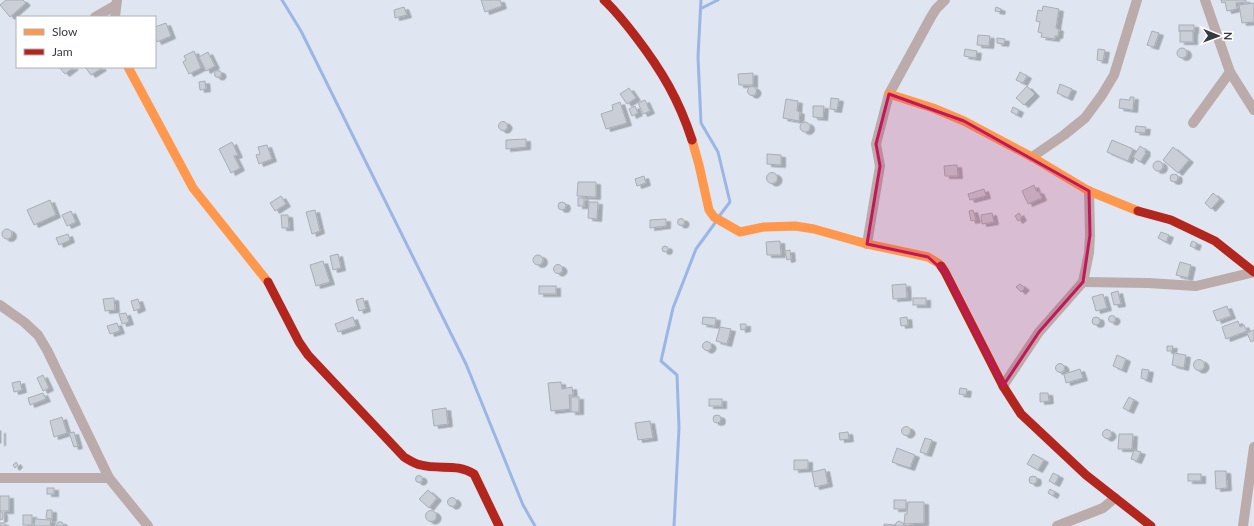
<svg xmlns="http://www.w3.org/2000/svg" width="1254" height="526" font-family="Lato,sans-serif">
  <defs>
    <filter id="shadow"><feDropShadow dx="4.5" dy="2.5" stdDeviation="0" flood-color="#0004"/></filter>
  </defs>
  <rect width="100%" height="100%" fill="#dfe6f1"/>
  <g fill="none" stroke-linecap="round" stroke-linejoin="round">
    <g stroke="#9bb6e4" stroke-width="3">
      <polyline points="282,0 301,31 466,364 523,505 535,526"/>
      <polyline points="701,0 698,57 701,123 718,152 730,202 720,215"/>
      <polyline points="702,8 718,0"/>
      <polyline points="674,526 679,428 677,375 661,361 673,308 696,249 715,223"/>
    </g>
  </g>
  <g fill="#c9ced7" stroke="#a8adb6" filter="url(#shadow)">
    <polygon points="6,0 23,0 26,3 10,17 0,5"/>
    <polygon points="481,0 500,0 502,6 485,12"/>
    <polygon points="1221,0 1246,0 1246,2 1236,3 1237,9 1227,11 1225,2 1222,3"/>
    <polygon points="1254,3 1254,22 1242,23 1239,5"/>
    <polygon points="1043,6 1059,9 1056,28 1059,29 1058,36 1055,36 1055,39 1041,37 1042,33 1038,32 1040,22 1036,21 1038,10 1042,11"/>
    <polygon points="404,7 407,15 395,18 394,10"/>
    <polygon points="996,7 1001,9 1000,12 995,11"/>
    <polygon points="166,23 171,36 157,42 155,37 155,27"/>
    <rect x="1179" y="25" width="15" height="6"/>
    <polygon points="1152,31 1159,33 1154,47 1147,45"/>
    <rect x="1180" y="31" width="13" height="11"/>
    <polygon points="978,35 990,36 989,46 977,45"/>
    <polygon points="997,38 1005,39 1004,44 997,43"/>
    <circle cx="1182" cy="53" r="5"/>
    <polygon points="965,49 977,51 976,58 964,56"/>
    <polygon points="1098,49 1105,50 1103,61 1097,60"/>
    <polygon points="194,51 201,68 189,74 183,62 186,60 184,56"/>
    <polygon points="208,52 215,66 206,71 199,57"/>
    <polygon points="59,67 74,67 65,74"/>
    <polygon points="85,67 101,67 102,68 91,75"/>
    <circle cx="218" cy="74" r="3.5"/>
    <polygon points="1020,72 1027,76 1023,83 1016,80"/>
    <polygon points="753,73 753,85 739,85 738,74"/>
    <polygon points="205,81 206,89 200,90 199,82"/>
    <polygon points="1060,84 1072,89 1068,98 1057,93"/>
    <polygon points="1027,86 1035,94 1024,105 1016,98"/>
    <circle cx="752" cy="91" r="4.5"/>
    <polygon points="629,88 636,98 627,104 620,94"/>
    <polygon points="1130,97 1134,97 1133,110 1119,108 1120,99 1130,100"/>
    <polygon points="831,98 839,99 837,110 830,109"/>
    <polygon points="786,99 798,101 797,111 800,112 799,121 783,118"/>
    <polygon points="645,100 650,111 643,114 638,103"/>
    <polygon points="620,102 627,123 606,129 601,114 613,110 612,105"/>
    <polygon points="635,106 638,113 632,116 629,109"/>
    <polygon points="813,106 824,106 823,118 813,117"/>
    <polygon points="1013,107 1019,110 1017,115 1011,112"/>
    <circle cx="503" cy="126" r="4.5"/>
    <circle cx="805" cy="127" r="5"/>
    <polygon points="1136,126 1146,127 1145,133 1135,132"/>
    <polygon points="526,139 526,147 506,149 506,140"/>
    <polygon points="1112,140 1133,149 1128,161 1107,152"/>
    <polygon points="232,142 238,155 234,156 240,168 231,173 219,149"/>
    <polygon points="267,145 272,159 259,164 256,155 260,154 258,147"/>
    <polygon points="1140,146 1146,150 1145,152 1146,153 1140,162 1133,157"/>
    <polygon points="1173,147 1189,160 1178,173 1163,160"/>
    <polygon points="767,154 781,155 781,165 767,164"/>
    <circle cx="1158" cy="166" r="5"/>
    <polygon points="957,165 958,176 945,176 944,166"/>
    <circle cx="772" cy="178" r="5.5"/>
    <circle cx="1174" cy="178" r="4"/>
    <polygon points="644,176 646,183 637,186 635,179"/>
    <polygon points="578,182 596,182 596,197 577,196"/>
    <polygon points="1034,185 1037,192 1039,191 1042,198 1028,204 1022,191"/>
    <polygon points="984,189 986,196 970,200 968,194"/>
    <polygon points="1213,193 1220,199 1211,209 1205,203"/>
    <polygon points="281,196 286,204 275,211 270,203"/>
    <rect x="578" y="198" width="6" height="8"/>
    <polygon points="50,200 56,215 34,225 27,210"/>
    <polygon points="589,202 598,202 597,219 588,218"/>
    <circle cx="562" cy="206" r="4"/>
    <polygon points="315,210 320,231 312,234 306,212"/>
    <polygon points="973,210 976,220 971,221 969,211"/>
    <polygon points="71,211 76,222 67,226 62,215"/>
    <polygon points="992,213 994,222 982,224 981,215"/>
    <polygon points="1019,213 1022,218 1018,221 1015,216"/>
    <polygon points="281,215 288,215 289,228 282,228"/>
    <circle cx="681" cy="222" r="3.5"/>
    <polygon points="666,219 666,226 650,228 650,220"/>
    <circle cx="7" cy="234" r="5"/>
    <polygon points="1161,232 1169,235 1166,242 1158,238"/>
    <polygon points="68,234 70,240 59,245 56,238"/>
    <polygon points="780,241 781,255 767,255 766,242"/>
    <polygon points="1192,241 1197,243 1195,248 1190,246"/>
    <circle cx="665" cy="249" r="3"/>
    <polygon points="790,250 791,259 787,260 785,251"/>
    <polygon points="338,254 341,268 333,270 330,256"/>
    <circle cx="538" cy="260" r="5"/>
    <polygon points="323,261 330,282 316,286 310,265"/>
    <polygon points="1180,262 1191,265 1188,278 1176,275"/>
    <circle cx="558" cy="269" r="4.5"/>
    <polygon points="906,284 907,298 893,299 892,285"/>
    <polygon points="1020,284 1025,288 1021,292 1016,287"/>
    <rect x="539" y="286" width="17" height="8"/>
    <polygon points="1118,291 1121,304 1114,305 1111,293"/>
    <polygon points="1103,294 1107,308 1096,311 1092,297"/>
    <polygon points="114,298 115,310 105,311 103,299"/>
    <polygon points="363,298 366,309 359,311 356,300"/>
    <rect x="913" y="298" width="13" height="7"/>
    <polygon points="138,299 141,308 134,311 131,301"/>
    <polygon points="1227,306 1231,316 1217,321 1213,311"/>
    <polygon points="126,313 129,322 122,324 119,314"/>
    <circle cx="1112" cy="319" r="3.5"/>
    <polygon points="353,317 356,326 338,332 335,324"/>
    <polygon points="703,317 716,318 715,326 702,324"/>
    <polygon points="907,317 908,325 901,326 900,318"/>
    <circle cx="1096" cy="321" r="4"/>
    <polygon points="1238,321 1240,327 1244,325 1247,331 1226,339 1222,327"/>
    <polygon points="117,323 120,331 110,334 107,326"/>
    <polygon points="740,324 746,324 746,329 741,330"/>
    <polygon points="720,327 731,329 727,344 716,341"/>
    <polygon points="1254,330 1254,340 1251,342 1247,333"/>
    <circle cx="707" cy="346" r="4.5"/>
    <polygon points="1167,346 1173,346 1172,351 1167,351"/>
    <polygon points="1174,353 1186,355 1184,368 1172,365"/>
    <polygon points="1117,355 1126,359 1122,370 1113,366"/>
    <circle cx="1199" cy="365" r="5.5"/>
    <circle cx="1060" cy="368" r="4.5"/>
    <polygon points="1080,369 1083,378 1066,383 1064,374"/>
    <polygon points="1142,369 1149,370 1147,380 1141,378"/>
    <polygon points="43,375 49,388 43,391 37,378"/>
    <polygon points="20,381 22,390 14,392 12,383"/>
    <polygon points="561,382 562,389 572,387 573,395 569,395 570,409 551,411 548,383"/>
    <polygon points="960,388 967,389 966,395 959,394"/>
    <polygon points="43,393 46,399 30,405 28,398"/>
    <polygon points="1040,393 1048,393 1049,401 1040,402"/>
    <rect x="571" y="397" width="8" height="15"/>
    <polygon points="1129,397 1134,400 1129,411 1123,408"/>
    <rect x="709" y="399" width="13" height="7"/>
    <polygon points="446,408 448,424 434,426 432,410"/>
    <circle cx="717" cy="419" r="4"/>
    <polygon points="62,417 67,433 54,437 50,421"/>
    <polygon points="650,421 653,438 638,440 635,423"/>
    <circle cx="906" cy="431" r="4.5"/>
    <circle cx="1107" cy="434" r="4.5"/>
    <rect x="0" y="431" width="1" height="12"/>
    <polygon points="74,432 78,446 74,447 69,433"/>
    <polygon points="848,432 849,439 840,440 839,433"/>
    <polygon points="1119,434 1133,434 1132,449 1118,449"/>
    <polygon points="925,438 932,440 927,454 920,452"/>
    <polygon points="897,448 915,455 910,468 892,462"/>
    <polygon points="1134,450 1141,452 1137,461 1131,459"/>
    <polygon points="1033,454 1044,460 1038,470 1027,464"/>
    <polygon points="794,460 808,460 808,469 794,470"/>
    <polygon points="16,462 18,465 15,468 13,465"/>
    <polygon points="825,469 828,484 815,487 812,472"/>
    <polygon points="1215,471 1226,471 1227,488 1216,489"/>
    <polygon points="1053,473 1059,476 1055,484 1049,481"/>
    <rect x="1188" y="474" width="13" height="7"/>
    <circle cx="419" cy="479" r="3.5"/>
    <circle cx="1033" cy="480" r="4"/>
    <rect x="47" y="488" width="7" height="6"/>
    <polygon points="1050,489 1055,492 1053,496 1048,493"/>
    <polygon points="428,490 437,498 429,508 419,499"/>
    <rect x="0" y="496" width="9" height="15"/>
    <circle cx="452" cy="502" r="4.5"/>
    <rect x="894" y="500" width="12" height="9"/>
    <polygon points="908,502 924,502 924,523 904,524 905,514 907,514"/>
    <polygon points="47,510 52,510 52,519 46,518"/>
    <circle cx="431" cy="516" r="5.5"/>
    <polygon points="0,511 3,513 3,519 0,520"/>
    <rect x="23" y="515" width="9" height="10"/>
    <polygon points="35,519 51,520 50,526 34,526"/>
    <polygon points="899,521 903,523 904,526 895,526 896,523"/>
    <polygon points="58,522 62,522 64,526 56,526"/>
    <polygon points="0,523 4,523 7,526 0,526"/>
    <polygon points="884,524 895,525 894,526 884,526"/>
  </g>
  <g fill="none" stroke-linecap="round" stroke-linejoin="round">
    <g stroke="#bbabaa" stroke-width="10">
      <polyline points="1205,0 1230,72 1254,110"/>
      <polyline points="95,17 116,5"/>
      <polyline points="115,17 117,0"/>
      <polyline points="1193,123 1230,72"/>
      <polyline points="1032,157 1064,135 1085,118 1102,95 1114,75 1137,0"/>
      <polyline points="867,244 880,166 876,144 889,94 931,17 936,9 945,0"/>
      <polyline points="1083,282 1148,283 1196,286 1254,272"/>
      <polyline points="0,305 24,322 38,335 47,350 109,478 148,526"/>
      <polyline points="1003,386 1039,332 1083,282 1089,253 1090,235 1089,191"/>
      <polyline points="0,478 109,478"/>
      <polyline points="1057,526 1103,508 1115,498"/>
      <polyline points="1243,526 1254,447"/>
    </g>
    <g stroke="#ff974d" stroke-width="9">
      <polyline points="128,67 193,188 268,282"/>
      <polyline points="889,94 933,108 964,121 1032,157 1089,191 1138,211"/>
      <polyline points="692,140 699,165 709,210 714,217 740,232 764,227 795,226 814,229 867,244 928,257 938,263 941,266"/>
    </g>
    <g stroke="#b3261e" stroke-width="9">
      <path d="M604,0C616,11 626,24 636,37C662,71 679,100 692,140"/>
      <polyline points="1138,211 1171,220 1215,241 1254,272"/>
      <polyline points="941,266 945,272 1003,386 1021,414 1086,475 1151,526"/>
      <path d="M268,282L299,342L308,355L404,457C409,460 415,464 421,465C440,470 457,463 474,474L499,526"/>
    </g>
  </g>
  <path fill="#c2185b" fill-opacity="0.2" stroke="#c2185b" stroke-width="3" stroke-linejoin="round" d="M889,94L964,121L1089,191L1090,235L1083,282L1039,332L1003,386L945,272L928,257L867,244L880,166L876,144Z"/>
  <rect x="16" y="16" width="140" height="52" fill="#ffffff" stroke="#afb0b4"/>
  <rect x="24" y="29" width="20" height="6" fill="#ff974d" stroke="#afb0b4"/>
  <text x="52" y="36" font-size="12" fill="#363a43">Slow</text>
  <rect x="24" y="49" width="20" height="6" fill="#b3261e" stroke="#afb0b4"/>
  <text x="52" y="56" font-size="12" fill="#363a43">Jam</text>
  <g transform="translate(1218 36) rotate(91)" stroke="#ffffff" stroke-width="3" paint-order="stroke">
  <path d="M0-3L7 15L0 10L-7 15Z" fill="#363a43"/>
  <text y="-6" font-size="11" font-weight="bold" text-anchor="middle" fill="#363a43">N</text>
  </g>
</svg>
